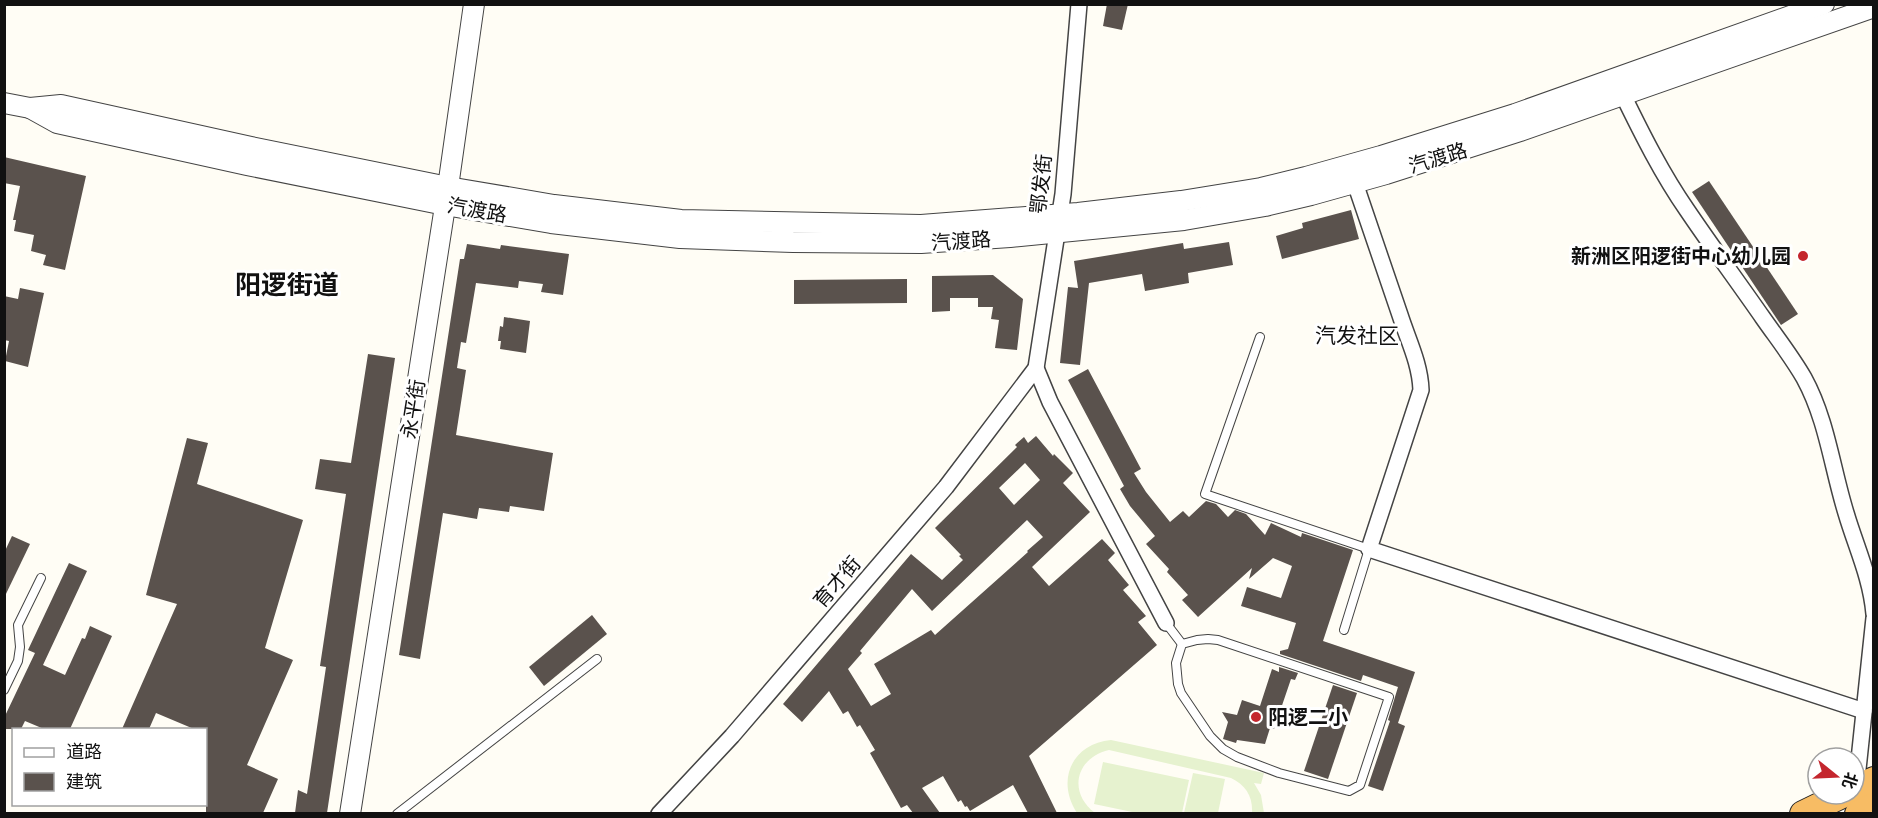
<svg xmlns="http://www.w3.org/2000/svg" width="1878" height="818" font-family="'IBM Plex Serif','Noto Sans SC',serif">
  <rect width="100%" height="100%" fill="#fffdf5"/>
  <g fill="#e6f2cf">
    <path d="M1111,740L1264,773L1261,784L1254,783L1261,795L1264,813H1252C1253,797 1246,785 1231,778L1109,750C1075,758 1068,793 1095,813H1077C1056,781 1071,744 1111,740Z"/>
    <polygon points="1103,762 1189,780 1182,813 1137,813 1094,804"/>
    <polygon points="1193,773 1225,779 1218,813 1184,813"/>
  </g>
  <g fill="#5a524d" fill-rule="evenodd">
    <polygon points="1107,4 1128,4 1122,30 1103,26"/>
    <polygon points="4,157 86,176 65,270 43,265 46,255 31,251 34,235 14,231 16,220 13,220 20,186 4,183"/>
    <polygon points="1709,181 1798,314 1781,325 1692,192"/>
    <polygon points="1351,210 1359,239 1282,259 1276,236 1303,228 1302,223"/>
    <polygon points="1229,242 1233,265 1188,273 1189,283 1145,291 1142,274 1089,283 1080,365 1060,363 1068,287 1078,288 1074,261 1183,243 1184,249"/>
    <polygon points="467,244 500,249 501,245 569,254 563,295 541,292 543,284 519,281 518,288 476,283 466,343 461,342 457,368 466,370 456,435 553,453 544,511 510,506 509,512 479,508 477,519 443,513 420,659 399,655 460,259 464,259"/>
    <polygon points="993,275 1023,299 1017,350 995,348 999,320 991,319 993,307 978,307 978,298 950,298 950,311 932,312 932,276"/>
    <polygon points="907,279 907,303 794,304 794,280"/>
    <polygon points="20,288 44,293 28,367 5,361 9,341 4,340 4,296 18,299"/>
    <polygon points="504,317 530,321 526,353 500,349 501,341 498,341 500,326 503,327"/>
    <polygon points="368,354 395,358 327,813 295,813 298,790 307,794 326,667 320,666 346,494 315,489 320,459 351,463"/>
    <polygon points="1088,369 1141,469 1134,473 1146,492 1170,522 1183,511 1189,517 1206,501 1216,504 1228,517 1235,510 1246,514 1265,535 1271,523 1301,537 1302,533 1353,550 1323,641 1415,672 1398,723 1405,726 1383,791 1368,786 1390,721 1388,720 1398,687 1363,675 1361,681 1280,654 1280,651 1288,649 1296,623 1241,606 1247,587 1281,598 1292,566 1273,558 1249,579 1252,568 1198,617 1182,600 1188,595 1167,572 1169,569 1146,544 1155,536 1130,506 1120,489 1124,486 1068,380"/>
    <path d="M1036,436L1053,456L1054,454L1073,473L1063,483L1090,512L1032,567L1049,586L1102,539L1115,553L1108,560L1129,585L1123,590L1146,616L1138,622L1157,645L1029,756L1057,813H1028L1013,785L970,811L967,806L965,807L961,800L958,802L943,776L922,788L940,813H913L907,805L901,808L870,753L875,750L860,725L857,727L848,711L843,714L829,691L802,722L783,704L911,554L942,580L963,560L959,556L961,555L935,528L1017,447L1015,445L1024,437L1028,443ZM1025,463L1040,480L1014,505L999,488ZM1027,520L1043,537L1027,551L1028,552L935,635L931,630L874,664L891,694L871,706L848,669L862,653L860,651L912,589L932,611Z"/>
    <polygon points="187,438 208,443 197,484 303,520 265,648 293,660 247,765 278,779 263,813 206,813 206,729 194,729 156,713 149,729 122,729 177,604 146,595"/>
    <polygon points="12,536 30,544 4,598 4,553"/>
    <polygon points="69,563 87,571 43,665 65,675 82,638 85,639 90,626 112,636 70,729 44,729 25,721 21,729 4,729 4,718 35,653 28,650"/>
    <polygon points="592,615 607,634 544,686 529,667"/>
    <polygon points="1279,667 1298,673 1295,680 1291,679 1274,729 1270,728 1265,744 1237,740 1236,743 1223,739 1228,722 1222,712 1237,715 1242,700 1260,706 1272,669 1279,672"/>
    <polygon points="1333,685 1357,693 1328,779 1304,771"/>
  </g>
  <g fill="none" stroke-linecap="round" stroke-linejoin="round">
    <defs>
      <g id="service">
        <polyline points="1260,337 1205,494 1369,549 1344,630"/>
        <polyline points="1166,623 1182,644"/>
        <polygon points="1208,639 1218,640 1389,697 1360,785 1349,791 1279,773 1237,757 1223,749 1210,736 1181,693 1178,684 1176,663 1182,644 1197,640"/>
        <polyline points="4,690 18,661 20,647 18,625 41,578"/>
        <polyline points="397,814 597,659"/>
      </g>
      <g id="minor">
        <path d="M1623,95C1642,134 1662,174 1687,210C1712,247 1738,282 1763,318C1777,338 1792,357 1804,378C1827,420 1832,468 1846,513C1856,547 1871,578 1874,614"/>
        <path d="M1355,183C1370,227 1385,271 1400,315C1408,340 1420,363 1421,390L1369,549L1864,711"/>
        <polyline points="1036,368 1050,402 1166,623"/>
        <polyline points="1856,788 1874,618"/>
        <polyline points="659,814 732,736 946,487 1036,368 1063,194 1079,4"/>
      </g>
      <g id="tertiary">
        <polyline points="4,103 30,108 57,123 247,165 445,205 551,223 680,238 793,242 921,243 1010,237 1184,220 1265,206 1311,195 1386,174 1520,131 1874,7"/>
        <polyline points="30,108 61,105 251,147 448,187 554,205 681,220 921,225 1078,213 1181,201 1261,188 1306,177 1381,156 1515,114 1824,4"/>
        <polyline points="350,814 448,187 474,4"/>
      </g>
      <g id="trunk">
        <polyline points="1854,789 1874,780"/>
        <polyline points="1803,814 1844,794"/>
        <polyline points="1858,814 1874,806"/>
      </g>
    </defs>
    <use href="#service" stroke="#444" stroke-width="10"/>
    <use href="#minor" stroke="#444" stroke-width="18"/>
    <use href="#tertiary" stroke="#444" stroke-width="22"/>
    <use href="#trunk" stroke="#222" stroke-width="28"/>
    <use href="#service" stroke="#fff" stroke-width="8"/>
    <use href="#minor" stroke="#fff" stroke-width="15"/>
    <use href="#tertiary" stroke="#fff" stroke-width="20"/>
    <use href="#trunk" stroke="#f7bc64" stroke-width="26"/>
  </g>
  <g fill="#c4262e" stroke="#fff" stroke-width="2">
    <circle cx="1803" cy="256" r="6"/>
    <circle cx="1256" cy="717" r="6"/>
  </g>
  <g text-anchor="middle" stroke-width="6" stroke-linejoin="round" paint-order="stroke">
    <g font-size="20" fill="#111" stroke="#fff">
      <text transform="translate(1438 158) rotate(-17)" y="7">汽渡路</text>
      <text transform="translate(1041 184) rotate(-84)" y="7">鄂发街</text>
      <text transform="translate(477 210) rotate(10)" y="7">汽渡路</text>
      <text transform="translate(961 241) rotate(-4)" y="7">汽渡路</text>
      <text transform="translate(413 409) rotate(-81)" y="7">永平街</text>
      <text transform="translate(837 582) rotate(-49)" y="7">育才街</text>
    </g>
    <g font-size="20" font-weight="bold" fill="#111" stroke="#fff" text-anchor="end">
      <text x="1791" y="263">新洲区阳逻街中心幼儿园</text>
      <text x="1268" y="724" text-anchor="start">阳逻二小</text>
    </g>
    <g font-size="21" fill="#111" stroke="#fff">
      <text x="1357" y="343">汽发社区</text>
    </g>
    <g font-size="26" font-weight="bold" fill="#111" stroke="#fff">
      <text x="287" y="294">阳逻街道</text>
    </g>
  </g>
  <rect width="1878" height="818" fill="none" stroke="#111111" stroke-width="12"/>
  <rect x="12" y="728" width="195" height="78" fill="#ffffff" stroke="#a0a0a0" stroke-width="1.5"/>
  <rect x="24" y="748" width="30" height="9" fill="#ffffff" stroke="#a0a0a0" stroke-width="1.5"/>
  <text x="66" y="758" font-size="18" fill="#111111">道路</text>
  <rect x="24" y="773" width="30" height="18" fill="#5a524d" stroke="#a0a0a0" stroke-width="1.5"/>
  <text x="66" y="788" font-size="18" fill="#111111">建筑</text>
  <g transform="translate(1836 776) rotate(108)"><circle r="28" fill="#ffffff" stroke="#a0a0a0" stroke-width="1.5"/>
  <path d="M0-4.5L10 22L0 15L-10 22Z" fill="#c4262e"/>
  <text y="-9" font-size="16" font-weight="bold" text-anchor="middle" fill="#111111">北</text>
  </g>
</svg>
